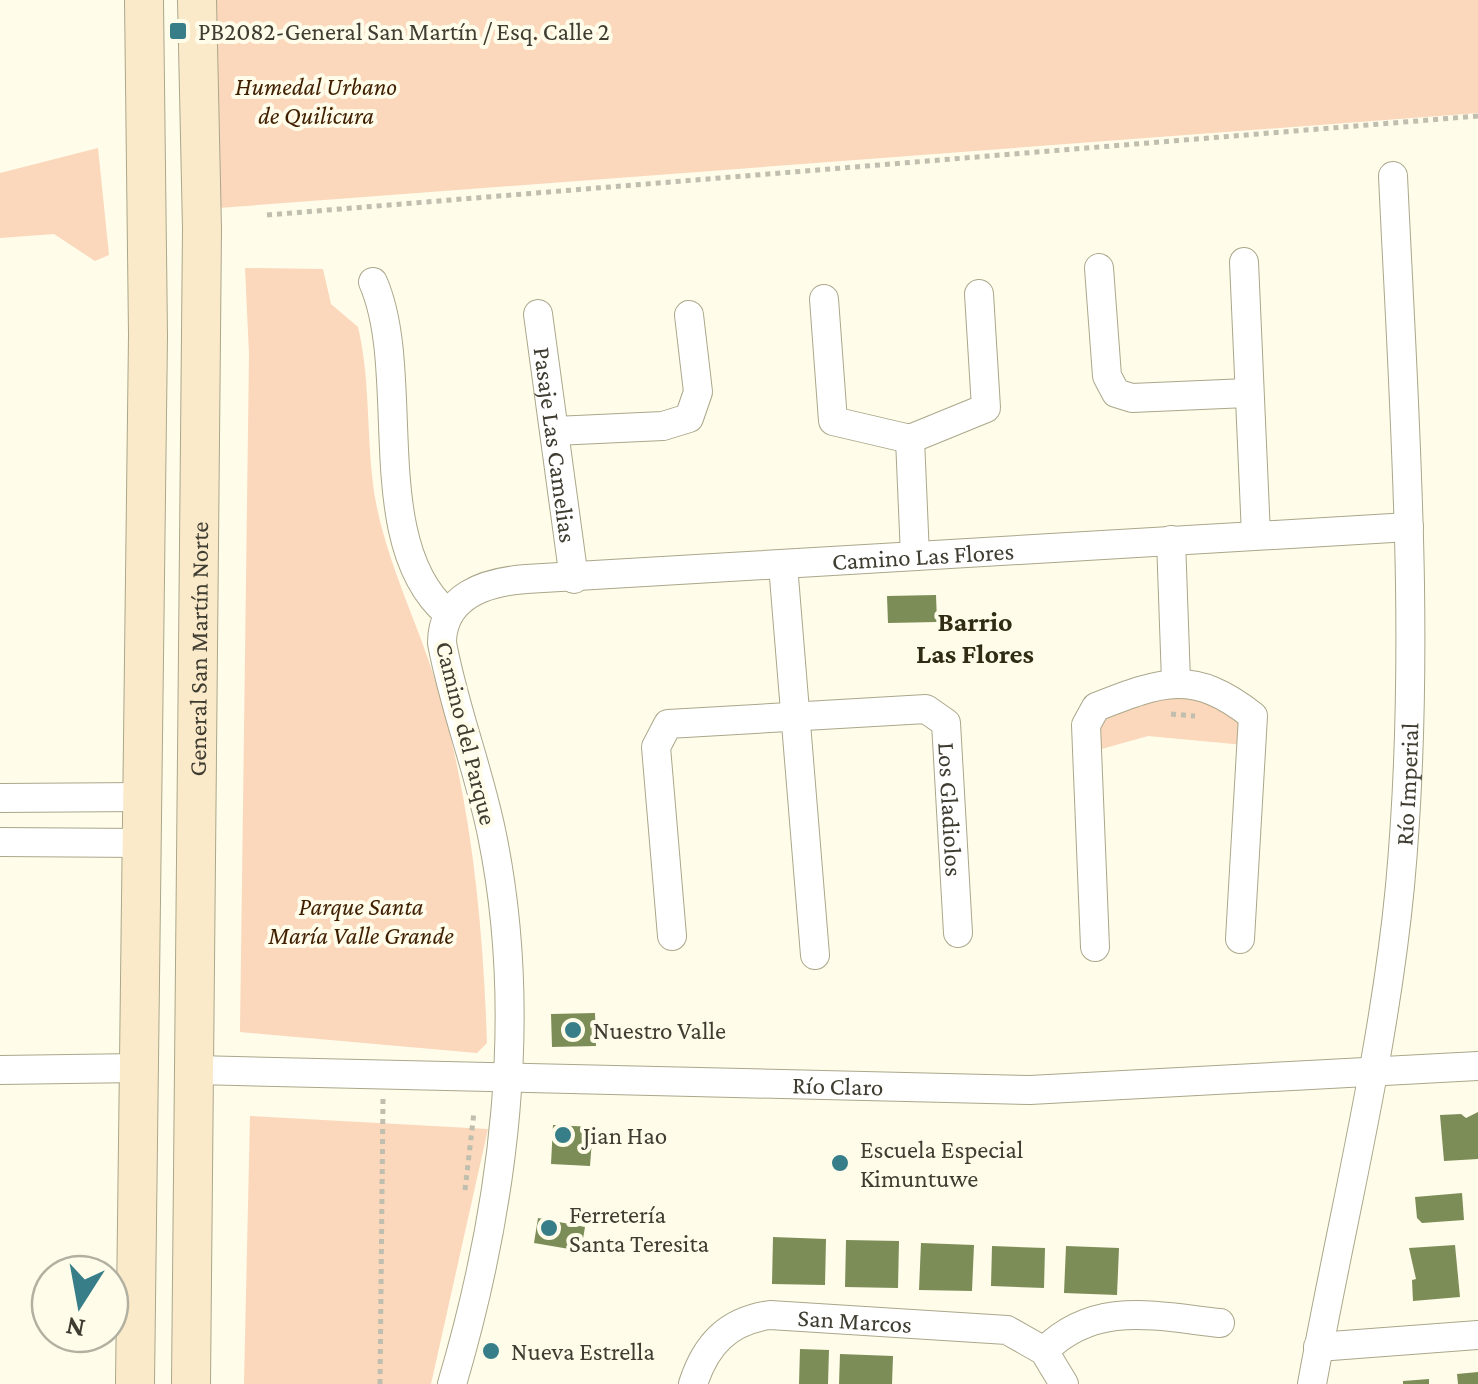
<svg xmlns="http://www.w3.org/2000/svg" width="1478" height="1384" font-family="'Crimson Pro',serif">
  <rect width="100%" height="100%" fill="#fffcea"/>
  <g fill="#fbd7bc">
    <polygon points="210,0 1478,0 1478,113 219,208"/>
    <polygon points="98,148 109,255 95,261 54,234 0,238 0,173"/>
    <path d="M245,268L323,269L331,304L358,327C372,385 365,449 377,508C391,574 422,632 440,696C472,810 483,925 487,1043L477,1053L240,1032L249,354Z"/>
    <polygon points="1175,689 1246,718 1244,745 1148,736 1098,750 1101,714"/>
    <polygon points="250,1116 488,1129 431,1384 244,1384"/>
  </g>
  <g fill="#7c8d57">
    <polygon points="936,595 937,622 888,623 887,596"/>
    <polygon points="595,1013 596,1046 552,1047 551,1014"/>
    <polygon points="1478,1112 1478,1159 1444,1161 1440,1115 1461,1114 1466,1118"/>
    <polygon points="553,1125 593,1127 590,1166 551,1164"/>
    <polygon points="1462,1193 1464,1220 1422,1223 1417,1218 1415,1197"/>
    <polygon points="538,1218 585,1227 581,1251 534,1243"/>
    <polygon points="773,1237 826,1239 825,1285 772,1284"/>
    <polygon points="846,1240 899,1241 898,1288 845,1287"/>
    <polygon points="921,1243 974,1245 972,1291 919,1290"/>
    <polygon points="1455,1245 1460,1297 1413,1301 1412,1280 1416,1279 1409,1248"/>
    <polygon points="992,1246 1045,1248 1044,1288 991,1286"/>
    <polygon points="1066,1246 1119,1248 1117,1295 1064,1293"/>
    <polygon points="800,1349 829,1350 828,1384 799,1384"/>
    <polygon points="840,1354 893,1356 892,1384 839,1384"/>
    <polygon points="1478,1372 1478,1384 1458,1384 1457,1374"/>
    <polygon points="1429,1379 1429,1384 1403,1384 1403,1381"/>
  </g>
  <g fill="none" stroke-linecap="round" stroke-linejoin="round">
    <defs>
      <g id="minor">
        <polyline points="1244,262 1256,535"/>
        <polyline points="1099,268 1107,376 1116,393 1132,398 1247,393"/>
        <path d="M373,282C413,373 365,542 447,613"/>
        <polyline points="824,299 833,421 910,439"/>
        <path id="s1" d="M538,314L574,579"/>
        <polyline points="555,431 663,426 689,418 698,392 689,315"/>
        <polyline points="910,439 986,408 979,294"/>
        <polyline points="910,439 915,556"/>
        <polyline points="1171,540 1176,681"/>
        <polyline points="783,565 815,955"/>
        <polyline points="0,798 142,797"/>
        <polyline points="0,842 141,843"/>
        <path id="s2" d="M672,936L656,747L668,724L926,709L946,723L958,933"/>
        <path d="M1095,947L1086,725L1096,707C1162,681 1194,669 1253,716L1240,939"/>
        <polyline points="0,1070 138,1068"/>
        <path id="s3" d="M196,1070L1030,1090L1478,1066"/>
        <polyline points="1318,1347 1478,1335"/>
        <path d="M1044,1351C1095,1300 1155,1316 1220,1323"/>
        <path id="s4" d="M452,1384C504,1208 529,1016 492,835C479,770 454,708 442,643C442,596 485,582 526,579L1409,527"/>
        <path id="s5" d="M693,1384C706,1344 728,1321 770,1315L1007,1330L1044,1351L1064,1384"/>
        <path id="s6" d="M1312,1384C1342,1218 1384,1053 1400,886C1422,649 1404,412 1393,176"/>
      </g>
      <g id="secondary">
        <polyline points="135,1384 148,335 144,0"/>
        <path id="s7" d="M191,1384L202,229L197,0"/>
      </g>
    </defs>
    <use href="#minor" stroke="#aaa78a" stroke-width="30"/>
    <use href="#secondary" stroke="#aaa78a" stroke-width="40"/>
    <g stroke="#c0beae" stroke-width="5" stroke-dasharray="5 5" stroke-linecap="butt">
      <polyline points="267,215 1478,116"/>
      <polyline points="1171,714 1195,716"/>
      <polyline points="465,1190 474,1112"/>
      <polyline points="380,1384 383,1099"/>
    </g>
    <use href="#minor" stroke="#fff" stroke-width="28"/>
    <use href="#secondary" stroke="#fbeaca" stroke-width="38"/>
  </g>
  <g fill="#377e89" stroke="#fffcea" stroke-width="4">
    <rect x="168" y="21" width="20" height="20" rx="5"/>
    <circle cx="573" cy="1030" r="10"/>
    <circle cx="563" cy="1135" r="10"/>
    <circle cx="840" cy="1163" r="10"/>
    <circle cx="549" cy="1228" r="10"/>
    <circle cx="491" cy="1351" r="10"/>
  </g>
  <g text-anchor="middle" stroke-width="8" stroke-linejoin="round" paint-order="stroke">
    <g font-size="25" fill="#3f3d31" stroke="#fffcea" text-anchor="start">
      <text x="198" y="40">PB2082-General San Martín / Esq. Calle 2</text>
      <text x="593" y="1039">Nuestro Valle</text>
      <text x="583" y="1144">Jian Hao</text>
      <text x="860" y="1158">Escuela Especial<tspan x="860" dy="29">Kimuntuwe</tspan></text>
      <text x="569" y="1223">Ferretería<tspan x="569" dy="29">Santa Teresita</tspan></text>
      <text x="511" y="1360">Nueva Estrella</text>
    </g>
    <g font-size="25" font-style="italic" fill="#401f01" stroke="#fffcea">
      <text x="316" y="95">Humedal Urbano<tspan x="316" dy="29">de Quilicura</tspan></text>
      <text x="361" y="915">Parque Santa<tspan x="361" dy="29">María Valle Grande</tspan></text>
    </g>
    <g font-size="25" fill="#3f3d31" stroke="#fffcea">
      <text dy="9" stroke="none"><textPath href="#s1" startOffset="132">Pasaje Las Camelias</textPath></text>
      <text dy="9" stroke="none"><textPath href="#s4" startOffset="1270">Camino Las Flores</textPath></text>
      <text dy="9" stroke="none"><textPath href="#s7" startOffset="735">General San Martín Norte</textPath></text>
      <text transform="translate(467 733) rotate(76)" y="9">Camino del Parque</text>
      <text dy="9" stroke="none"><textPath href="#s6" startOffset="608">Río Imperial</textPath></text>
      <text dy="9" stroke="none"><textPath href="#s2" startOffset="585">Los Gladiolos</textPath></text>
      <text dy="9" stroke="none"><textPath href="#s3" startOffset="642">Río Claro</textPath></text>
      <text dy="9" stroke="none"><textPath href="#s5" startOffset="195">San Marcos</textPath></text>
    </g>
    <g font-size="28" font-weight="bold" fill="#2f2c13" stroke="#fffcea">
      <text x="975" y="631">Barrio<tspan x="975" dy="32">Las Flores</tspan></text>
    </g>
  </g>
  <g transform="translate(80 1304) rotate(191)"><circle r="48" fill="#fffcea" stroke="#b2b0a0" stroke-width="2.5"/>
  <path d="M0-8L18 38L0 25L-18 38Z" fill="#377e89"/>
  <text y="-15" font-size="28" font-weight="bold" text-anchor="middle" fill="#3f3d31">N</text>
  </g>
</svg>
